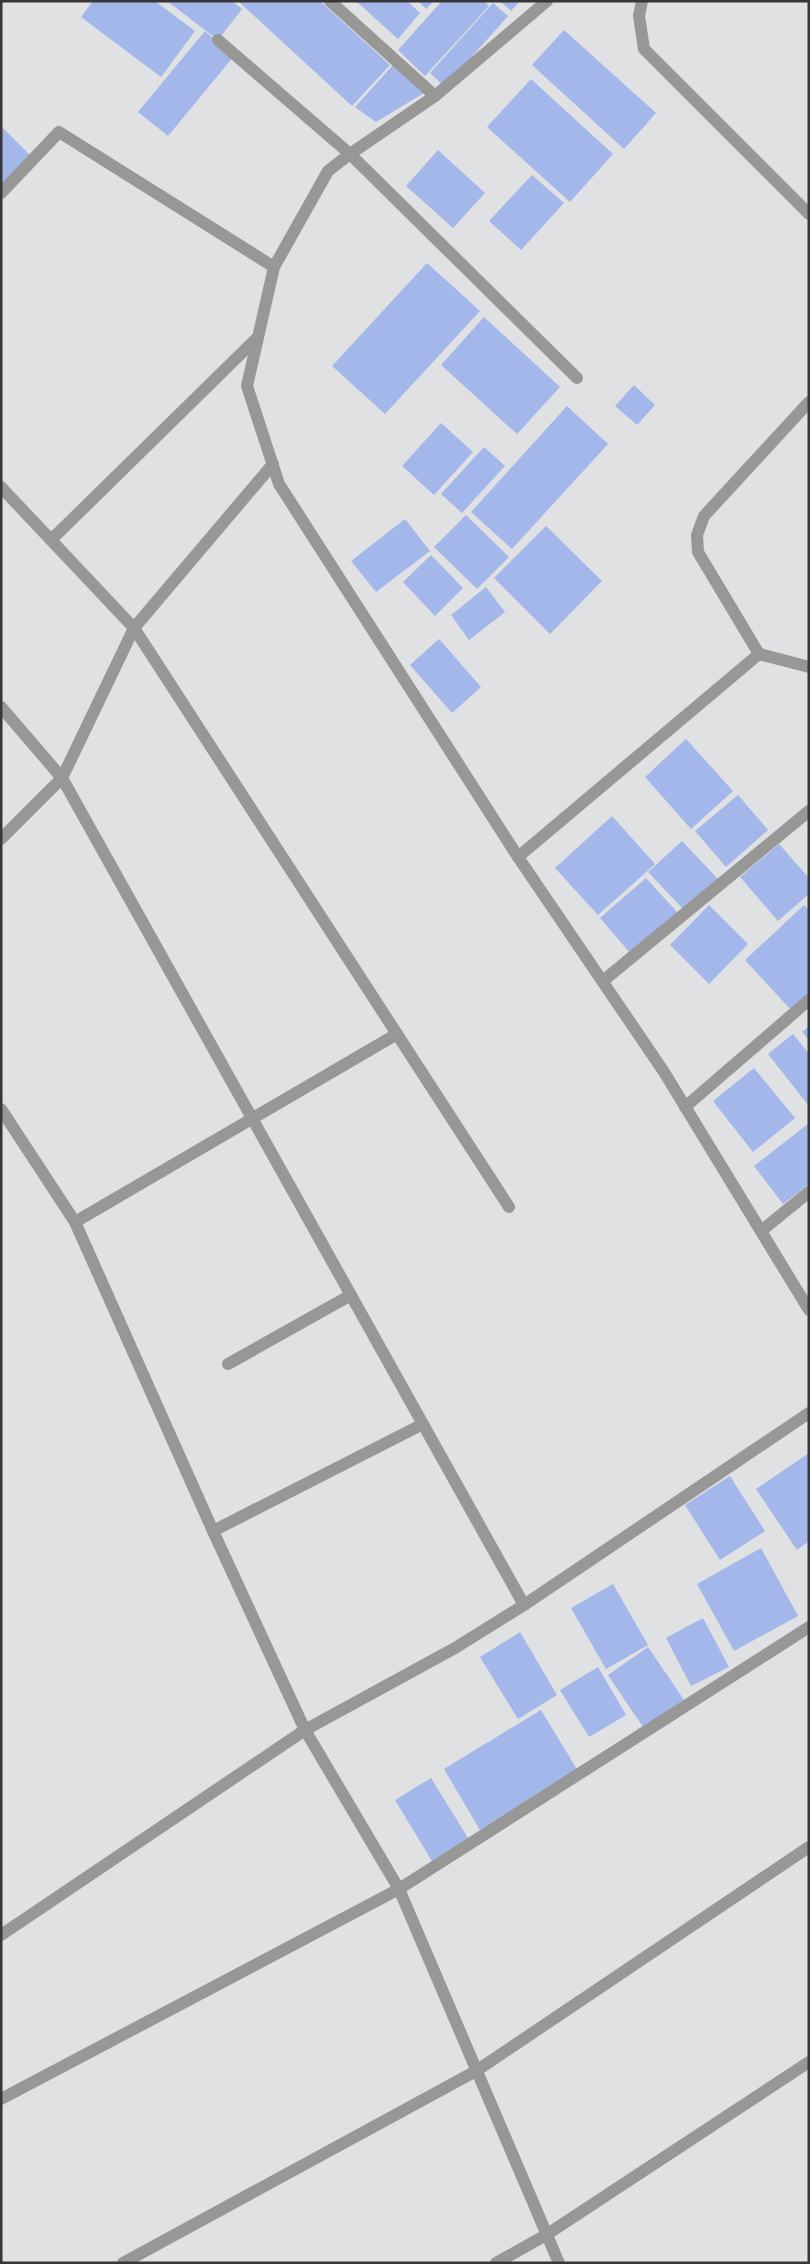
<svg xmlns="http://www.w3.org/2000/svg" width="810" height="2264" font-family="Mulish,sans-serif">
  <rect width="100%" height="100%" fill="#e0e1e2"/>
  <g fill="#a4b7ea">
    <polygon points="93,1 155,1 195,31 161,77 81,17"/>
    <polygon points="167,1 232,1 242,9 218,40"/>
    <polygon points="238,1 320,1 390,65 352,106"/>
    <polygon points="356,1 407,1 420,13 398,39"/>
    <polygon points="418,1 434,1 426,9"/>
    <polygon points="442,1 484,1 489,6 425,76 398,50"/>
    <polygon points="500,1 520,1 511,11"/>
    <polygon points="493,3 508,16 445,87 430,73"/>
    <polygon points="564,30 656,113 624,149 532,65"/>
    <polygon points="205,31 234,56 168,136 138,112"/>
    <polygon points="393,65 424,93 376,122 355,107"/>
    <polygon points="531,79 613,154 570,202 487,127"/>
    <polygon points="1,126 32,157 1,188"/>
    <polygon points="438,150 485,193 453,228 406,186"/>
    <polygon points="532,175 564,203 521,250 489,221"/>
    <polygon points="427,263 480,311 385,414 332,366"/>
    <polygon points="484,317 560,387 517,434 441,365"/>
    <polygon points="634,385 655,405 637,425 615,406"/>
    <polygon points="567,406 608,444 512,549 471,512"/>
    <polygon points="441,423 473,452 434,495 402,466"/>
    <polygon points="484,447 505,466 462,513 441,494"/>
    <polygon points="466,515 509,557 477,589 434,547"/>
    <polygon points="405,519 430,551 376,592 351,561"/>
    <polygon points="546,526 602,581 550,634 494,578"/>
    <polygon points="431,555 463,588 435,616 403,582"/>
    <polygon points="486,587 505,612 469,640 451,615"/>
    <polygon points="439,639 481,687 452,713 410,665"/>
    <polygon points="686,739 733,791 691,829 645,777"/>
    <polygon points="738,795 768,830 726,867 695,831"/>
    <polygon points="612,816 655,864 598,915 555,868"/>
    <polygon points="682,841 718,879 684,910 648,872"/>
    <polygon points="779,844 809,878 809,894 778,921 740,877"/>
    <polygon points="646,878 677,912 630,953 600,918"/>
    <polygon points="709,905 748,944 709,984 670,945"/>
    <polygon points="804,905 809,910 809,993 791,1010 745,960"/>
    <polygon points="809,1026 809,1040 802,1032"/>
    <polygon points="793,1034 809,1054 809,1106 768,1054"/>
    <polygon points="754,1068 795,1118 753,1152 713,1101"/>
    <polygon points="809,1123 809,1184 783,1204 754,1166"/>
    <polygon points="809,1453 809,1541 797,1550 756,1489"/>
    <polygon points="730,1476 765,1531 720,1560 685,1505"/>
    <polygon points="761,1548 798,1616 734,1651 697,1584"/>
    <polygon points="613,1584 648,1645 606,1669 571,1608"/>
    <polygon points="703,1618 729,1667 691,1686 666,1638"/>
    <polygon points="520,1632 557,1695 518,1719 480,1657"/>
    <polygon points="648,1647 684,1700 643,1727 608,1675"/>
    <polygon points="598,1667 626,1715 589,1737 560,1690"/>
    <polygon points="541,1710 578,1771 480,1830 444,1769"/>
    <polygon points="431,1778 468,1838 432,1861 395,1800"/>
  </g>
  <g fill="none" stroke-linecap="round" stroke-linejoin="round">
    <g stroke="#979796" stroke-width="12">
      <polyline points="330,1 435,96"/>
      <polyline points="547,1 435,96 350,154 328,171 274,267 247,386 279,484 518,857 664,1072 809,1310"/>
      <polyline points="642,1 639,16 644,49 809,214"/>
      <polyline points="218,40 350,154 577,378"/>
      <polyline points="1,193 59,132 274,267"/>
      <polyline points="273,464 134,628 509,1207"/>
      <polyline points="1,487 134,628 62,778 1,839"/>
      <polyline points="51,540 258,337"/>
      <polyline points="759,654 698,552 697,535 704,516 809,402"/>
      <polyline points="1,707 62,778 524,1605"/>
      <polyline points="518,857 759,654 809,667"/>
      <polyline points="603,981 809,811"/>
      <polyline points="685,1107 809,1000"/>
      <polyline points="1,1109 75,1222 213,1531 305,1730 399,1889 559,2263"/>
      <polyline points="75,1222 397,1034"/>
      <polyline points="761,1231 809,1192"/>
      <polyline points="228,1364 351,1295"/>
      <polyline points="213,1531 423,1424"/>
      <polyline points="1,1935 305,1730 455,1648 524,1605 809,1413"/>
      <polyline points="1,2099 399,1889 809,1627"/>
      <polyline points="123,2263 476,2071 809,1847"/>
      <polyline points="496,2263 546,2235 809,2062"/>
    </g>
  </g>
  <rect width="810" height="2264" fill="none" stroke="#373738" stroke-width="5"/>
</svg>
